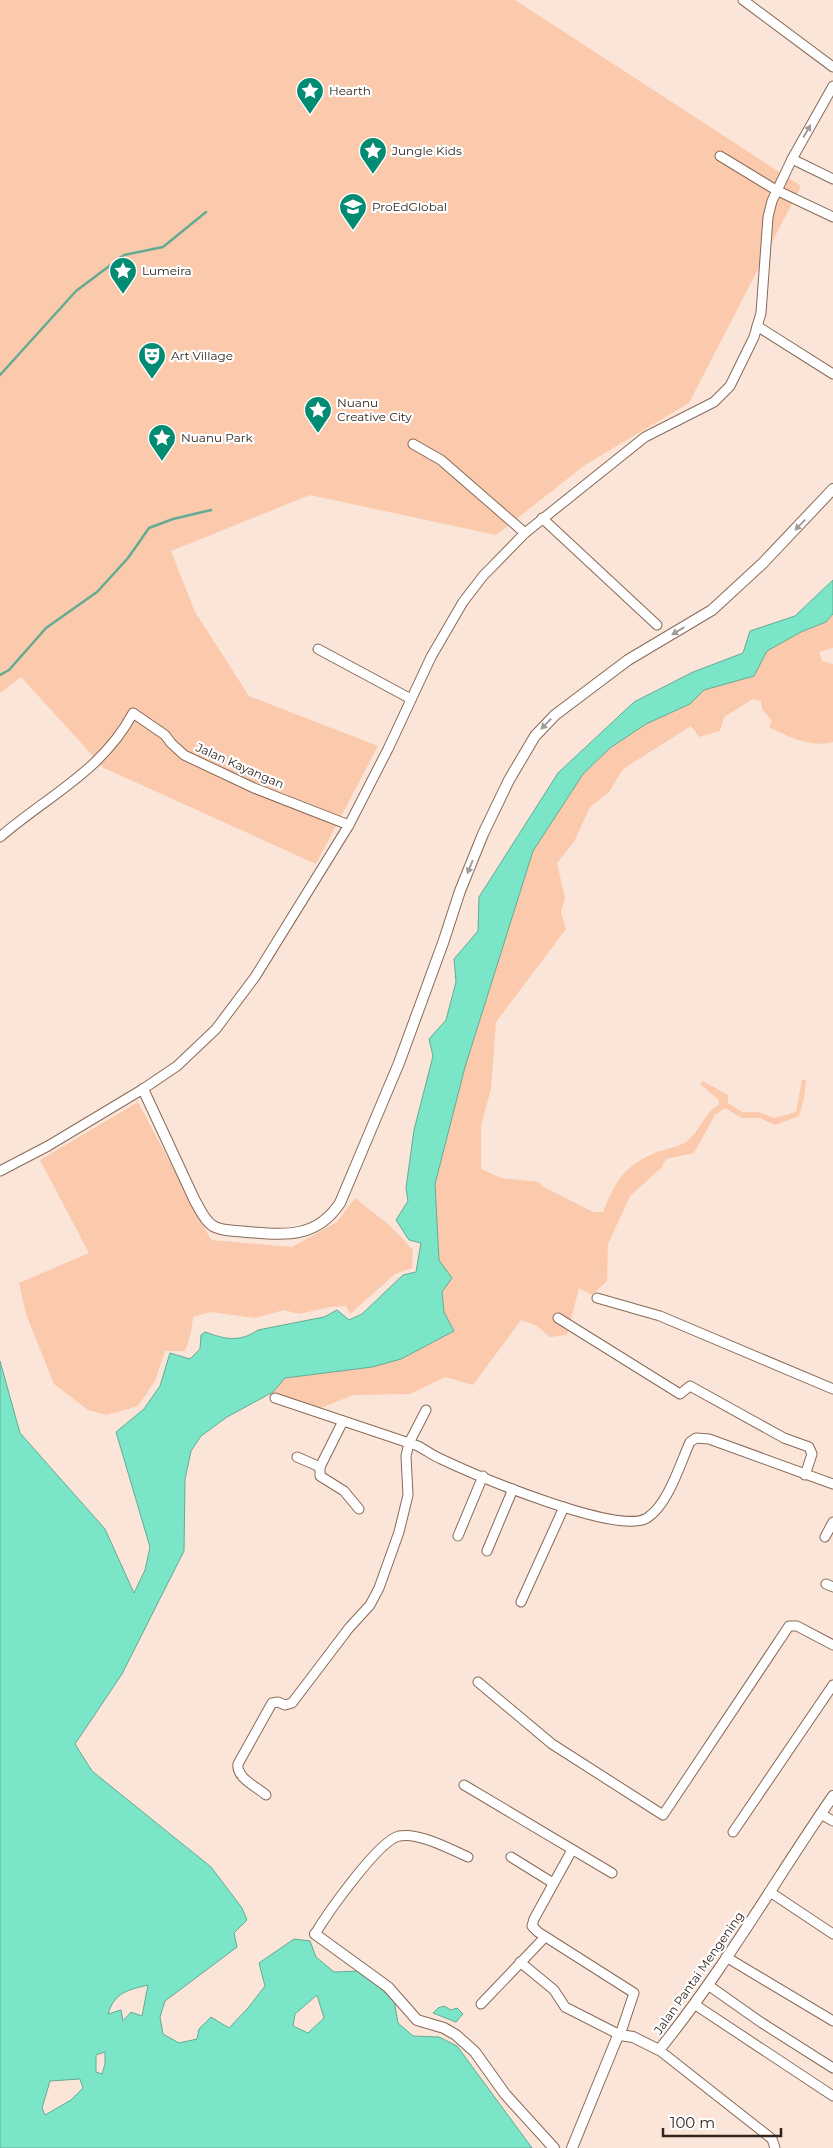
<svg xmlns="http://www.w3.org/2000/svg" width="833" height="2148" font-family="Montserrat,sans-serif">
  <rect width="100%" height="100%" fill="#fbe5d9"/>
  <g fill="#fbc9ab">
    <polygon points="0,0 515,0 801,186 689,403 585,465 496,535 310,495 171,551 195,612 249,696 378,746 316,864 104,768 21,677 0,693"/>
    <path d="M833,614V648L819,652L822,661L833,664V742C810,748 789,737 769,727L772,721L762,709L761,701L753,699L724,717L720,731L699,737L691,726L623,769L609,792L590,807L574,842L557,863L565,898L561,912L566,929L496,1022L491,1089L481,1125V1169L501,1178L539,1182L542,1186L593,1212H603C616,1180 624,1166 657,1152C666,1149 678,1147 686,1142C700,1132 704,1112 719,1105V1100L700,1084L703,1081L728,1095V1103L742,1112H758L774,1118L796,1112L802,1080H806L804,1098L799,1116L775,1125L760,1118H742L725,1108L715,1115L694,1153L666,1159L662,1167L630,1196L608,1244L607,1281L592,1295L579,1288L567,1335L550,1337L537,1326L521,1320L473,1385L445,1377L410,1394L353,1395L306,1414L272,1401L273,1392L285,1378L401,1359L454,1331L444,1312L442,1292L452,1278L439,1260L435,1184L465,1067L533,851L583,774L610,748L646,724L690,704L704,690L754,676L767,651L801,632L826,622Z"/>
    <polygon points="138,1102 211,1240 292,1247 337,1222 355,1198 389,1225 413,1250 412,1268 395,1274 350,1314 346,1306 330,1307 299,1314 284,1310 255,1318 210,1312 193,1317 191,1333 185,1351 165,1351 155,1381 138,1406 107,1415 88,1410 54,1384 26,1314 19,1283 89,1253 40,1160"/>
  </g>
  <g fill="#7be5c8" stroke="#64ab94" fill-rule="evenodd">
    <path d="M833,580V614L826,622L801,632L767,651L754,676L704,690L690,704L646,724L610,748L583,774L533,851L465,1067L435,1184L439,1260L452,1278L442,1292L444,1312L454,1331L401,1359L372,1367L285,1378L273,1392L227,1417L201,1436L191,1451L185,1479L184,1551L122,1674L75,1744L92,1771L211,1867L242,1908L247,1920L234,1933L237,1947L165,2001L160,2017L163,2034L179,2043L197,2039L199,2029L211,2017L229,2028L248,2008L265,1986L259,1963L294,1939L310,1941L316,1957L334,1972L360,1971L394,2000L398,2023L413,2036L439,2037L457,2046L532,2148H0V1361L20,1433L105,1529L134,1593L145,1570L150,1547L116,1432L144,1409L160,1386L170,1353L190,1359L200,1349L201,1335L205,1332C225,1339 239,1343 258,1330L324,1317L337,1310L349,1320L362,1314L403,1275L416,1272L421,1243L409,1240L396,1220L408,1201L406,1188L414,1130L433,1056L429,1039L446,1020L456,982L454,959L478,931L479,897L558,773L634,702L693,672L743,653L750,631L795,616ZM148,1985L142,2016L131,2012L123,2021L121,2010L108,2014C115,1992 128,1990 148,1985ZM317,1995L324,2018L308,2033L293,2026L295,2014ZM105,2052V2064L102,2074L96,2072V2055ZM80,2079L83,2088L71,2100L45,2115L42,2108L50,2081Z"/>
    <polygon points="444,2006 451,2010 457,2008 463,2014 456,2022 433,2013 438,2008"/>
  </g>
  <g fill="none" stroke-linecap="round" stroke-linejoin="round">
    <g stroke="#64ab94" stroke-width="2.5">
      <polyline points="0,375 76,291 124,255 163,247 206,212"/>
      <polyline points="0,675 9,670 46,628 97,592 128,558 149,528 173,519 211,510"/>
    </g>
    <defs>
      <g id="minor">
        <polyline points="743,0 833,67"/>
        <polyline points="720,156 776,190 833,217"/>
        <polyline points="792,159 833,179"/>
        <polyline points="757,326 833,374"/>
        <polyline points="413,444 441,460 525,533"/>
        <polyline points="542,518 657,625"/>
        <polyline points="318,649 411,699"/>
        <path d="M0,837C49,795 102,771 133,713L165,735L171,743L184,755L254,788L349,825"/>
        <polyline points="0,1171 48,1146 143,1089 177,1066 216,1029 255,977 349,825 388,749 431,657 463,602 483,576 525,533 645,437 714,402 730,386 754,337 761,313 768,217 772,201 792,159 833,86"/>
        <polyline points="597,1298 660,1316 833,1389"/>
        <polyline points="558,1318 680,1394 690,1386 784,1438 809,1447 812,1454 805,1475"/>
        <path d="M275,1398L418,1446C426,1450 433,1456 441,1459C475,1475 618,1536 647,1518C668,1505 680,1464 690,1442L696,1438L709,1439L833,1484"/>
        <polyline points="343,1421 320,1467 320,1476 344,1491 359,1509"/>
        <polyline points="297,1457 320,1467"/>
        <polyline points="458,1536 483,1476"/>
        <polyline points="825,1537 833,1522"/>
        <polyline points="487,1551 513,1489"/>
        <polyline points="826,1584 833,1587"/>
        <polyline points="521,1602 564,1507"/>
        <polyline points="478,1682 552,1744 663,1815 789,1626 797,1626 833,1645"/>
        <polyline points="464,1785 612,1873"/>
        <path d="M266,1795C257,1787 236,1778 238,1764L272,1703L278,1702L285,1705L292,1703L349,1628L370,1605L379,1588L399,1532L408,1495L406,1456L409,1443L426,1410"/>
        <polyline points="821,1814 833,1821"/>
        <polyline points="733,1832 833,1685"/>
        <polyline points="511,1857 553,1883"/>
        <polyline points="770,1892 833,1934"/>
        <path d="M315,1934C327,1914 378,1841 399,1836C419,1832 450,1849 468,1857"/>
        <polyline points="726,1957 833,2021"/>
        <polyline points="520,1962 554,1990 565,2007 620,2035 634,1993 538,1932 532,1926 534,1919 572,1850"/>
        <polyline points="708,1985 762,2023 833,2068"/>
        <polyline points="481,2004 545,1937"/>
        <polyline points="694,2004 833,2096"/>
        <polyline points="659,2050 767,2135 772,2139 775,2148"/>
      </g>
      <g id="tertiary">
        <path d="M143,1089L195,1201C200,1209 204,1220 213,1226C223,1232 236,1230 247,1232C285,1235 316,1239 340,1203L399,1063L443,943L460,891L483,834L509,780L535,736L555,715L628,660L712,610L763,563L833,489"/>
        <polyline points="315,1934 388,1987 417,2020 444,2028 456,2035 475,2052 505,2094 554,2148"/>
        <path d="M572,2148L617,2038L620,2035L633,2037L659,2050C724,1970 775,1880 833,1796"/>
      </g>
    </defs>
    <use href="#minor" stroke="#886a57" stroke-width="11"/>
    <use href="#tertiary" stroke="#886a57" stroke-width="12"/>
    <use href="#minor" stroke="#fff" stroke-width="9"/>
    <use href="#tertiary" stroke="#fff" stroke-width="10"/>
  </g>
  <defs><path id="oneway-solid" d="M-6-.8H1V-3.2L6.5 0L1 3.2V.8H-6Z" transform="scale(1.25)"/></defs>
  <g fill="#a29c99">
    <use href="#oneway-solid" transform="translate(807 131) rotate(-60)"/>
    <use href="#oneway-solid" transform="translate(800 525) rotate(134)"/>
    <use href="#oneway-solid" transform="translate(678 631) rotate(149)"/>
    <use href="#oneway-solid" transform="translate(546 724) rotate(134)"/>
    <use href="#oneway-solid" transform="translate(470 867) rotate(112)"/>
  </g>
  <defs>
    <symbol id="sight-pin" viewBox="-11 -11 22 30"><path d="M0 17L-7.5 6A9.5 9.5 0 1 1 7.5 6Z" fill="#018b72" stroke="#fff"/><path d="M0-6L1.8-2.2L6-1.7L2.9 1.2L3.7 5.4L0 3.3L-3.7 5.4L-2.9 1.2L-6-1.7L-1.8-2.2Z" fill="#fff"/></symbol>
    <symbol id="school-pin" viewBox="-11 -11 22 30"><path d="M0 17L-7.5 6A9.5 9.5 0 1 1 7.5 6Z" fill="#018b72" stroke="#fff"/><path d="M0-5L7-2L0 1L-7-2ZM-4 1L0 2.5L4 1V4Q0 6-4 4Z" fill="#fff"/></symbol>
    <symbol id="theatre-pin" viewBox="-11 -11 22 30"><path d="M0 17L-7.5 6A9.5 9.5 0 1 1 7.5 6Z" fill="#018b72" stroke="#fff"/><path d="M-5-5.5Q0-4 5-5.5V0Q5 5 0 6Q-5 5-5 0ZM-3.3-2.5H-1v1.5H-3.3ZM1-2.5H3.3v1.5H1ZM-2.8 1Q0 5.5 2.8 1Z" fill="#fff"/></symbol>
  </defs>
  <g fill-rule="evenodd">
    <use href="#sight-pin" x="294" y="75" width="32" height="43"/>
    <use href="#sight-pin" x="357" y="135" width="32" height="43"/>
    <use href="#school-pin" x="337" y="191" width="32" height="43"/>
    <use href="#sight-pin" x="107" y="255" width="32" height="43"/>
    <use href="#theatre-pin" x="136" y="340" width="32" height="43"/>
    <use href="#sight-pin" x="302" y="394" width="32" height="43"/>
    <use href="#sight-pin" x="146" y="422" width="32" height="43"/>
  </g>
  <g text-anchor="middle" stroke-width="4.5" stroke-linejoin="round" paint-order="stroke">
    <g font-size="12" fill="#30241c" stroke="#fff" text-anchor="start">
      <text x="329" y="95">Hearth</text>
      <text x="392" y="155">Jungle Kids</text>
      <text x="372" y="211">ProEdGlobal</text>
      <text x="142" y="275">Lumeira</text>
      <text x="171" y="360">Art Village</text>
      <text x="337" y="407">Nuanu<tspan x="337" dy="14">Creative City</tspan></text>
      <text x="181" y="442">Nuanu Park</text>
    </g>
    <g font-size="12" fill="#30241c" stroke="#fff">
      <text transform="translate(240 766) rotate(24)" y="4">Jalan Kayangan</text>
      <text transform="translate(699 1973) rotate(-55)" y="4">Jalan Pantai Mengening</text>
    </g>
  </g>
  <path d="M663 2128v8h118v-8" fill="none" stroke="#30241c" stroke-width="2.5"/>
  <text x="670" y="2128" font-size="15" fill="#30241c" stroke="#ffffff" stroke-width="4" paint-order="stroke">100 m</text>
</svg>
